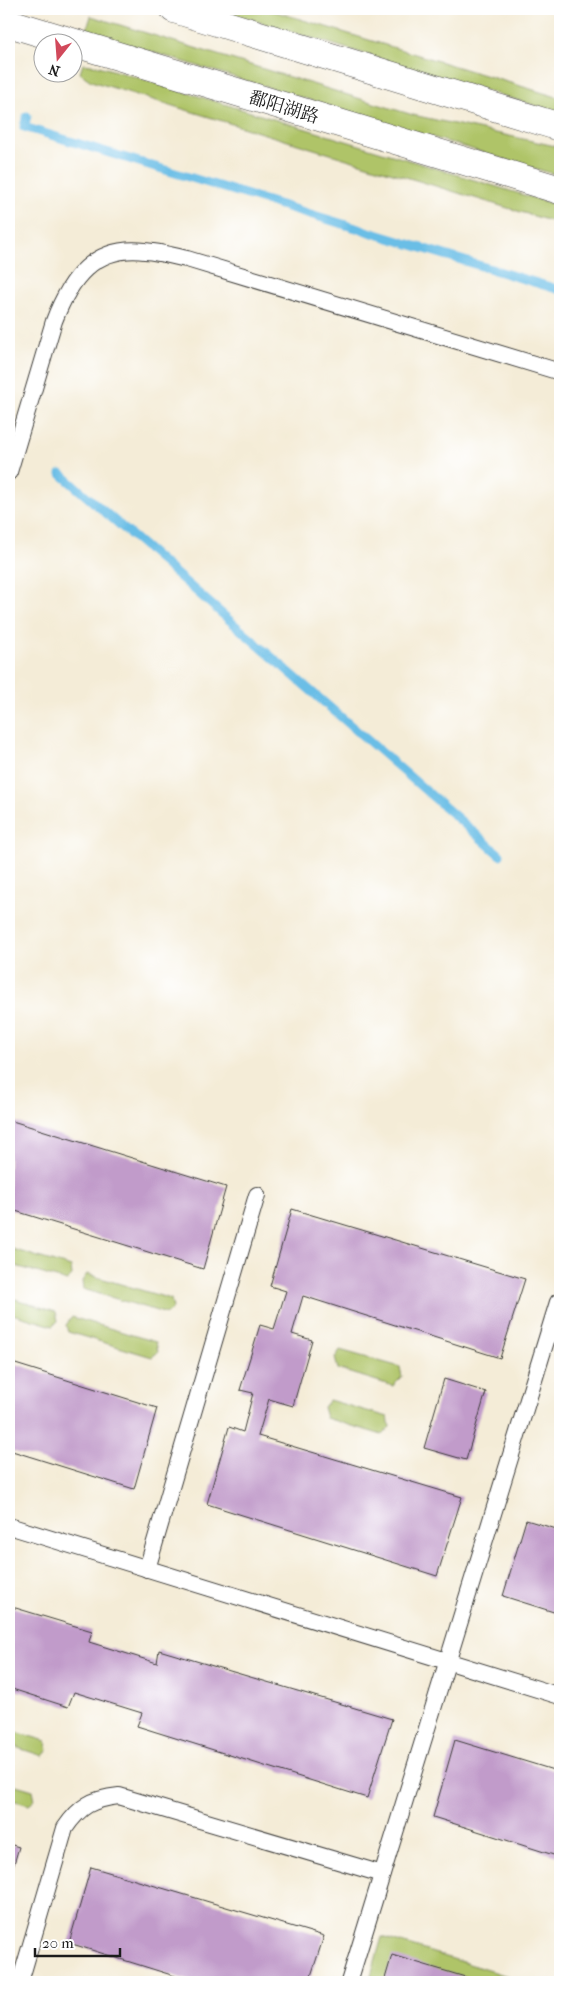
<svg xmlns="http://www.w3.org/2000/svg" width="569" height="1991" font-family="'IM FELL French Canon','Noto Serif SC',serif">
  <rect width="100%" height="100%" fill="#fff"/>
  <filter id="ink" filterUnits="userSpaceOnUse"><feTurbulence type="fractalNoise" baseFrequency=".02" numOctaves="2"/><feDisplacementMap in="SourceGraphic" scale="10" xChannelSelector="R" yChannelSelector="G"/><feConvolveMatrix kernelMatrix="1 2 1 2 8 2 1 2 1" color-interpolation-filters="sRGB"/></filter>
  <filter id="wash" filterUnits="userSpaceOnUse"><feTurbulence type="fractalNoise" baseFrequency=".0096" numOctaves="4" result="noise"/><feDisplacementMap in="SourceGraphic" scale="20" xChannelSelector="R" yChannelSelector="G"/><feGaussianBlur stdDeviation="1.12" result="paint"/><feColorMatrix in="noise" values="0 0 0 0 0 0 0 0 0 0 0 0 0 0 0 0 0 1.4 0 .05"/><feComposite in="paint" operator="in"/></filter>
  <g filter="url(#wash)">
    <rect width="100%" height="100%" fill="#f4ecd7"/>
    <g fill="#afc468" stroke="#667042">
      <polygon points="216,9 267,9 560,98 560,113"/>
      <polygon points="91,16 413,115 560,147 560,176 86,32"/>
      <polygon points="83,64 99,66 560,206 560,224 91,81 80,73"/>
      <polygon points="9,1248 71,1267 72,1276 67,1281 9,1264"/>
      <polygon points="87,1274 171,1299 173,1308 167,1314 83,1289 82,1281"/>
      <polygon points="9,1297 56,1312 58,1321 53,1326 9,1313"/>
      <polygon points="72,1317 156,1342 158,1352 152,1357 68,1332 66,1325"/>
      <polygon points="340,1350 400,1367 402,1377 393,1386 338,1369 335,1358"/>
      <polygon points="329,1400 388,1417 390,1427 382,1435 326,1418 323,1407"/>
      <polygon points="9,1730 46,1741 48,1750 43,1756 9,1745"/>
      <polygon points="9,1783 33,1790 35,1800 29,1805 9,1799"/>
      <polygon points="382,1937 527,1982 369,1982"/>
    </g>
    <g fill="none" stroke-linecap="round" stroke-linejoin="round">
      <g stroke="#6abee6" stroke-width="9">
        <polyline points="27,116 24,127 560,290"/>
        <polyline points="61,474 500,855"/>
      </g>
    </g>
    <g id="blocks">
      <g fill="#c19bca">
        <polygon points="9,1120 226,1187 203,1269 9,1209"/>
        <polygon points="292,1209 525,1279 500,1358 303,1296 292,1334 312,1340 293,1406 269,1399 258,1436 462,1497 437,1576 207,1504 229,1427 243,1432 253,1393 240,1390 260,1325 274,1329 286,1291 270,1286"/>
        <polygon points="9,1362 157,1408 134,1489 9,1450"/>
        <polygon points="444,1379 486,1392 466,1460 424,1448"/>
        <polygon points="526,1520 560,1530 560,1614 503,1596"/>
        <polygon points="9,1606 92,1631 89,1642 157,1663 159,1650 392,1719 367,1798 137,1726 142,1713 74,1692 68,1707 9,1688"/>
        <polygon points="455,1740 560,1772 560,1857 433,1817"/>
        <polygon points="9,1844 19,1847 9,1881"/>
        <polygon points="91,1867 324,1936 309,1982 194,1982 69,1943"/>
        <polygon points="392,1955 482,1982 384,1982"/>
      </g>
    </g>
  </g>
  <g filter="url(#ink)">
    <use href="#blocks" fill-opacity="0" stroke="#3c3b38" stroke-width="1"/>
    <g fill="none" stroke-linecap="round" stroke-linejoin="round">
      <defs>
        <g id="lane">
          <path d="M9,472L54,321C70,279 94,245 145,251C159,252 173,256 187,259L560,372"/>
          <polyline points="9,1526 560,1696"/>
          <polyline points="147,1569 257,1195"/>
          <path d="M20,1982L65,1828C80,1806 92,1799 119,1796L382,1874"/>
          <polyline points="349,1982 558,1302"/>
        </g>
        <g id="secondary">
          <polyline points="174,9 560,127"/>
          <polyline points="9,23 560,190"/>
        </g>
      </defs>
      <use href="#lane" stroke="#3c3b38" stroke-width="18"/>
      <use href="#secondary" stroke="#3c3b38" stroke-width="29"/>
      <use href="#lane" stroke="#fff" stroke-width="16"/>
      <use href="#secondary" stroke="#fff" stroke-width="28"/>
    </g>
  </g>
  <g text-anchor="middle" stroke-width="4.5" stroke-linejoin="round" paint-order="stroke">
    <g font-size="18" fill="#1c1c1c" stroke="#fff">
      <text transform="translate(284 107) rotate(17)" y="6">鄱阳湖路</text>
    </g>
  </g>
  <rect width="569" height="1991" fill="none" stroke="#fff" stroke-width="30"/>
  <g transform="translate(58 58) rotate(197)"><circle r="24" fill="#ffffff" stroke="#a4a4a4"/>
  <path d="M0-4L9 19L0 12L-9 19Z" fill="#d1495b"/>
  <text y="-8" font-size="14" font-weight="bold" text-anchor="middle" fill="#1c1c1c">N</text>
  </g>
  <path d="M35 1948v8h85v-8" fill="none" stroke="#1c1c1c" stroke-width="2.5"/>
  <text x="42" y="1948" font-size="15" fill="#1c1c1c" stroke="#ffffff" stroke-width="4" paint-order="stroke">20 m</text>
</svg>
